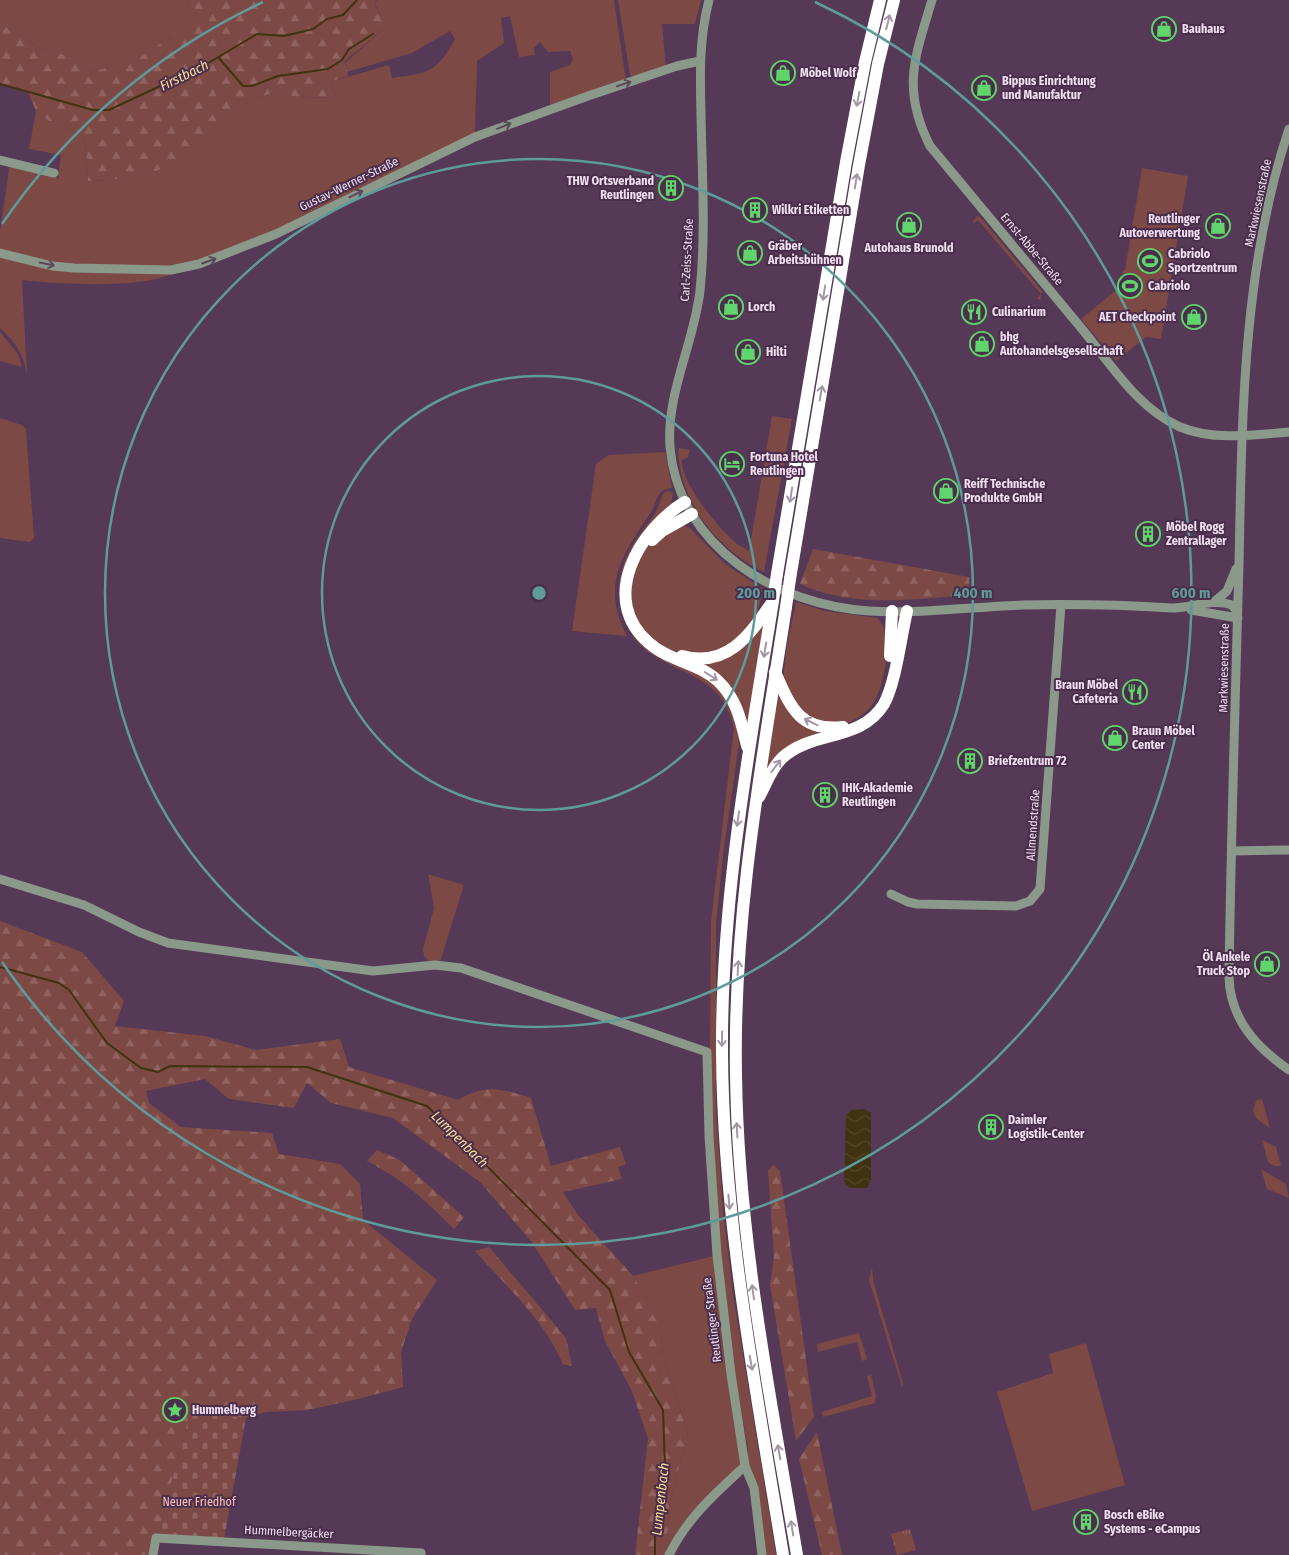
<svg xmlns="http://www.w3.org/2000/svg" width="1289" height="1555" font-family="'Fira Sans Condensed',sans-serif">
  <defs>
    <pattern id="forest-firs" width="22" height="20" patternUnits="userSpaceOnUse" patternTransform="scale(1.25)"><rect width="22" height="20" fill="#7d4945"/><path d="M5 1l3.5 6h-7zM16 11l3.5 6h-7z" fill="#906360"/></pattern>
    <pattern id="cemetery-stones" width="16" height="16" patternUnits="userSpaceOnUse" patternTransform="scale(1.25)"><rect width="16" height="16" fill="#7d4945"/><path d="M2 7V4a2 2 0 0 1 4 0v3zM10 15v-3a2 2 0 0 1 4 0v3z" fill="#906360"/></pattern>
    <pattern id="park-tufts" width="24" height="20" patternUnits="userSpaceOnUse" patternTransform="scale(1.25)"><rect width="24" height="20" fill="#7d4945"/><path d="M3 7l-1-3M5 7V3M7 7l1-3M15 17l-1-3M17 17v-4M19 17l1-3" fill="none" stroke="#906360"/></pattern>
    <pattern id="water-waves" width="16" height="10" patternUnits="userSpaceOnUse" patternTransform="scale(1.25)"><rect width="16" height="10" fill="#413211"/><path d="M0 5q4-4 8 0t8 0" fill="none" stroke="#544628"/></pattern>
  </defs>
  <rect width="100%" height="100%" fill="#553956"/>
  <g fill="#7d4945">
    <polygon points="0,0 187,0 193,21 142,56 92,72 76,58 40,48 0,23"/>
    <path d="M377,0H614L626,81L550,105V72L570,65L573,59L570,51L548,52L540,42L534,48L535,55L519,57L510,16L501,18L504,43L477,61L475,133L276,231L190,264L159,267L63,265L0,251V231L10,163L58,178L61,155L29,149L36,111L53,124L85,137L88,181C131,180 172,171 206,143C212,138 215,131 220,125C238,106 257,96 283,91L296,98L336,97L330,82L389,65L392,78C429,73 436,73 455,39L450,31L412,53L347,72L346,62L387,26L374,3Z"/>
    <polygon points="618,0 701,0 695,24 662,24 666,68 634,78 630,75"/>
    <polygon points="1142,168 1188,176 1161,339 1146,337 1116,361 1081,319 1120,287 1123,270 1125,270"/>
    <polygon points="977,216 980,217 1042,291 1040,300 1037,298 1041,294 978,220 974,223 973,221"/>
    <path d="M0,257L34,265L177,271C149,290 56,284 22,280L27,375C24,354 15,342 0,328Z"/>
    <polygon points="0,332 18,354 22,367 0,361"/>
    <path d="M772,416L792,419L764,572C723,552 688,513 680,467C679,460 677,454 679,448L690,450L688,457L682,460C680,482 719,529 736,543C739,546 745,548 749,551Z"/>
    <polygon points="0,418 22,425 26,429 34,538 30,542 0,538"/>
    <path d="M665,452L672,488C656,489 658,500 651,512C623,554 600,585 627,636L572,631L596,464L608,455Z"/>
    <path d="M666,491L673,492L671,505L631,555L630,622L722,690L738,727L739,744L724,847L716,923V1110L723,1211L733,1294L776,1555H764L757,1487L748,1464V1448L734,1373L720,1254L713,1154L710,1053L711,922L734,728C719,653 631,683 620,601C617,580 623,561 634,543C641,531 652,520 658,508C661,501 660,496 666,491Z"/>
    <path d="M683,525L690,528L725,564L763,589C761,599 758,617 752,625C745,634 731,645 723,650C717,654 707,653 700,653C658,657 623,621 633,578C636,565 643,550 653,541C660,534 673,530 683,525Z"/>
    <path d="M796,602L825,611L877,618C895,632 885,688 872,705C865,714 855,721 844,724C831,727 815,718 802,715L783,681L786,651Z"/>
    <polygon points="764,618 747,728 701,662 709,662"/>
    <polygon points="775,687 823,730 760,782"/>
    <polygon points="428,874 464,885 440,962 430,962 424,956 423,949 434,908"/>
    <path d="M1262,1099L1270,1128C1258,1120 1248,1115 1257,1100Z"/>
    <polygon points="1262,1140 1276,1147 1281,1166 1274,1166 1268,1162"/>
    <polygon points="1261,1169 1286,1184 1289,1198 1267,1189"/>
    <polygon points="714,1256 742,1454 739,1466 685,1521 666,1555 670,1502 688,1434 663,1357 660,1319 633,1276"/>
    <polygon points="872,1268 874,1284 903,1383 902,1387 869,1280"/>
    <polygon points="859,1333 867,1359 862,1361 857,1342 818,1352 817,1344"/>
    <polygon points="1086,1343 1125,1485 1032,1511 997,1392 1053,1373 1049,1354"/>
    <polygon points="871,1375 876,1396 875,1403 823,1417 822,1412 872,1396 867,1376"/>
  </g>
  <g fill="url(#forest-firs)">
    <path d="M187,0H376L374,4L387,26L345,61L348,76L330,82L336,97L296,98L282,91C257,96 238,106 220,126C215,131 212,138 206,143C172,172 131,180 88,181L85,137L53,124L36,111L28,92L0,84V23L40,48L76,58L92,72L142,56L192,21Z"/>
    <path d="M813,549L969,577L970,595C912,599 855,609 800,584Z"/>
    <path d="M0,921L82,952L124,1001L115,1026L205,1036L256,1050L340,1039L349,1067L458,1100C487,1083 501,1089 531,1098L551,1166L620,1147L626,1164L618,1167L622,1179L563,1192L578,1215L633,1276L660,1319L663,1357L688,1434L670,1502L666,1555H635L648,1438L631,1389L605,1341L596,1308L575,1310L531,1241L480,1182L393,1118L331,1103L307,1083L294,1108L229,1099L205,1079L146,1091L149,1103L181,1127L272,1133L279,1154L340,1164L360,1184L363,1220L437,1280L412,1319L401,1352L403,1387L354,1400L307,1410L266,1412L246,1418L190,1412L153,1555H0Z"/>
    <path d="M377,1150L400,1160L464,1217L454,1229C424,1199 405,1181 367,1161Z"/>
    <polygon points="774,1165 780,1171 814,1417 796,1441 770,1285 774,1257 768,1170"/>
    <path d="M489,1247L566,1338L572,1366L563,1364C545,1321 506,1286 475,1251Z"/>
    <polygon points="817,1432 842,1555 822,1555 799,1459"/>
  </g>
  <polygon fill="url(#cemetery-stones)" points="190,1412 246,1418 224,1539 158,1535"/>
  <polygon fill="url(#park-tufts)" points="910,1529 916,1550 897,1555 891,1534"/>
  <polygon fill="url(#water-waves)" points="865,1109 871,1113 871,1181 867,1188 850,1188 844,1182 846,1115 852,1110"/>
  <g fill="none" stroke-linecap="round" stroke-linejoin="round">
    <g stroke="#413211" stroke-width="2">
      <polyline points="219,58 243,86 252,86 278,76 328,69 342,60 349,49 373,34"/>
      <polyline points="0,84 93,110 109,110 205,65 257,34 284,36 313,29 327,19 343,15 357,0"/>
      <polyline points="0,967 59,983 69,990 107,1043 141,1068 158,1072 170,1066 307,1067 427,1106 610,1290 629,1352 663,1410 665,1467 655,1522 655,1555"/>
    </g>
    <g stroke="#8a998a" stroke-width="9">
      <path d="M709,0C699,38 700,76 701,115C702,173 706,233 700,291C694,343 666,394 670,447C679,548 777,605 869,611C920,614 972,607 1023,605C1073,604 1123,605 1172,608C1192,608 1213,598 1232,605L1237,612"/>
      <path d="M932,0C915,57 901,89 930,146C981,207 1031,268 1082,329C1111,364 1138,409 1180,427C1214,441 1254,435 1289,432"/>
      <path d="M1289,129C1242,269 1242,420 1239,565C1235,702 1231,840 1229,977C1230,1019 1256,1047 1289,1070"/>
      <polyline points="0,160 54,173"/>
      <polyline points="0,253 52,266 74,268 171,270 199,264 276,234 475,137 588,96 677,66 700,61"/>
      <polyline points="1214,602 1227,591 1236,569"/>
      <polyline points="1191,610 1238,618"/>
      <polyline points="1232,851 1289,850"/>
      <polyline points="0,879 84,905 139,932 168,943 373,971 435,965 461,968 707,1052 709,1136 717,1255 731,1374 745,1466 754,1488 762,1555"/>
      <polyline points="891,894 908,902 917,904 1016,906 1030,901 1040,889 1061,605"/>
      <polyline points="153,1555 156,1538 421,1553 421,1555"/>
      <path d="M669,1555C687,1518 716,1493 745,1466"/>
    </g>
    <g stroke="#fff" stroke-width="12">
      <path d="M685,502C639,530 598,599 649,643C669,661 699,663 718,681C737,699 741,721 747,746"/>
      <polyline points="652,540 662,531 692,514"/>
      <polyline points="777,574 846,162 865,62 880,0"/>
      <polyline points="790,579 859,165 878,64 894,0"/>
      <path d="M773,601C749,751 721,900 722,1052C723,1222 756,1388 783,1555"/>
      <path d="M786,607C762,762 733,916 736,1074C738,1236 770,1395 797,1555"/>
      <path d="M682,656C727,668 749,636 771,604"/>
      <polyline points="890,656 892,611"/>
      <path d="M775,672C790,706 799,732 843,727"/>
      <path d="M759,797C767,783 770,770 782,758C812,730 861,742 884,704C896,682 901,636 907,611"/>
    </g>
    <g stroke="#fff" stroke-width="12">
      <polyline points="773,601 777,574"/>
      <polyline points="786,607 790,579"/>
    </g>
  </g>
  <defs><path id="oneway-shaft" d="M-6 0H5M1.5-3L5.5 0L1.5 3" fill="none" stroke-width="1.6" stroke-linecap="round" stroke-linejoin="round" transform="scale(1.25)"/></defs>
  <g stroke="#a496a5">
    <use href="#oneway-shaft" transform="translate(888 22) rotate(-76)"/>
    <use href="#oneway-shaft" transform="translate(858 99) rotate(101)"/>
    <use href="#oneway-shaft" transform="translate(856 181) rotate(-81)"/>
    <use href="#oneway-shaft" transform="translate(824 293) rotate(99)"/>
    <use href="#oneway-shaft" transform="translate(821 393) rotate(-80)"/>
    <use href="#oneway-shaft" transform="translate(791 495) rotate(99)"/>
    <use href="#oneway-shaft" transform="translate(765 650) rotate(99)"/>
    <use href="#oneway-shaft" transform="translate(711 676) rotate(32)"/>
    <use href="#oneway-shaft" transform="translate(811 722) rotate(-154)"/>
    <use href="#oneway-shaft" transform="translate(776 766) rotate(-52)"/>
    <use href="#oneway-shaft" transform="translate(738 819) rotate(98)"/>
    <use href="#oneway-shaft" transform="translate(738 968) rotate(-87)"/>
    <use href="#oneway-shaft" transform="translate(722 1039) rotate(91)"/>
    <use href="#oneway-shaft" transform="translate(737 1130) rotate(-93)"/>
    <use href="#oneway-shaft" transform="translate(729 1202) rotate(85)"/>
    <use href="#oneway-shaft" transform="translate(753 1292) rotate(-98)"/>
    <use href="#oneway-shaft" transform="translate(751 1363) rotate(80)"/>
    <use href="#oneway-shaft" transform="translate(779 1452) rotate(-100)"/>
    <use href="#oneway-shaft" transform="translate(792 1528) rotate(-99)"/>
  </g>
  <g stroke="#5a495b">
    <use href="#oneway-shaft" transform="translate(624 84) rotate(-18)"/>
    <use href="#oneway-shaft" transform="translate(504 126) rotate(-22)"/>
    <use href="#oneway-shaft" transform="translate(356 194) rotate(-26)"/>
    <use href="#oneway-shaft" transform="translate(209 261) rotate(-19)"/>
    <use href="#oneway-shaft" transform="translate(47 264) rotate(11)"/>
  </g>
  <g fill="none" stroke="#5e9b9c" stroke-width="2.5">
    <circle cx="539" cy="593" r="217"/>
    <circle cx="539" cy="593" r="434"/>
    <path d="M2 224A652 652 0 0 1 263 2M815 2A652 652 0 1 1 2 962"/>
  </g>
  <defs>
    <symbol id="shop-ring" viewBox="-11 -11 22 22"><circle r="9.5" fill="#4a2e4b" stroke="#5fd56b" stroke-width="1.5"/><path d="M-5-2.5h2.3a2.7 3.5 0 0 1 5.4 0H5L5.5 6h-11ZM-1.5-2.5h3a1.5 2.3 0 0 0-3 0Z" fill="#5fd56b"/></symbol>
    <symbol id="building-ring" viewBox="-11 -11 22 22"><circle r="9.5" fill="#4a2e4b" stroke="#5fd56b" stroke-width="1.5"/><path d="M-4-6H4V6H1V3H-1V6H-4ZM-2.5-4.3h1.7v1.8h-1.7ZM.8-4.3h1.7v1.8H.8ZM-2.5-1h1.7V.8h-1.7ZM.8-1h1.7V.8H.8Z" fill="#5fd56b"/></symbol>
    <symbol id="stadium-ring" viewBox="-11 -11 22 22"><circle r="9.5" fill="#4a2e4b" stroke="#5fd56b" stroke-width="1.5"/><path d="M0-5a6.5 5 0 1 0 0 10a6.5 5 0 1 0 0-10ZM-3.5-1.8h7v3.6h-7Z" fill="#5fd56b"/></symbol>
    <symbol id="restaurant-ring" viewBox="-11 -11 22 22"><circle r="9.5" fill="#4a2e4b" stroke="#5fd56b" stroke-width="1.5"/><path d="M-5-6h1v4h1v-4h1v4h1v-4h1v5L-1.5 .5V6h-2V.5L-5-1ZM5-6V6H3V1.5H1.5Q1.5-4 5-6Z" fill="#5fd56b"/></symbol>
    <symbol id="hotel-ring" viewBox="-11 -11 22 22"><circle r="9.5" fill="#4a2e4b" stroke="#5fd56b" stroke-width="1.5"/><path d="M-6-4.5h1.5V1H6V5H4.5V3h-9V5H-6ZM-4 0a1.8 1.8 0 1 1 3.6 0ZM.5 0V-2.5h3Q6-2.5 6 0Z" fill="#5fd56b"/></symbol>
    <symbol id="sight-ring" viewBox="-11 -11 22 22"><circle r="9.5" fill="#4a2e4b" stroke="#5fd56b" stroke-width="1.5"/><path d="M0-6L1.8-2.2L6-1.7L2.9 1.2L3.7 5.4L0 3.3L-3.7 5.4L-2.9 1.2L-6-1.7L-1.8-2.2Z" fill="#5fd56b"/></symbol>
  </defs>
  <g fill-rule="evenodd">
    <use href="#shop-ring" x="1150" y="15" width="28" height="28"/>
    <use href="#shop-ring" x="769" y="59" width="28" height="28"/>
    <use href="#shop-ring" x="970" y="74" width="28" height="28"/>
    <use href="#building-ring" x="657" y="174" width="28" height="28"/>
    <use href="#building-ring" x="741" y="196" width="28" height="28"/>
    <use href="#shop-ring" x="895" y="211" width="28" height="28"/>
    <use href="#shop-ring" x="1204" y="212" width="28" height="28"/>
    <use href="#shop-ring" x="736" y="239" width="28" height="28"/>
    <use href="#stadium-ring" x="1136" y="247" width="28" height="28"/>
    <use href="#stadium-ring" x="1116" y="272" width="28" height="28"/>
    <use href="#shop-ring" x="717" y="293" width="28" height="28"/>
    <use href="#restaurant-ring" x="960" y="298" width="28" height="28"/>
    <use href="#shop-ring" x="1180" y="303" width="28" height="28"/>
    <use href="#shop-ring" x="968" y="330" width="28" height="28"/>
    <use href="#shop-ring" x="734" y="338" width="28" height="28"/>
    <use href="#hotel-ring" x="718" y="450" width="28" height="28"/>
    <use href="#shop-ring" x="932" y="477" width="28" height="28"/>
    <use href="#building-ring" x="1134" y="520" width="28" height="28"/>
    <use href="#restaurant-ring" x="1121" y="678" width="28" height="28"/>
    <use href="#shop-ring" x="1101" y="724" width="28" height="28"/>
    <use href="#building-ring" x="956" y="747" width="28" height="28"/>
    <use href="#building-ring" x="811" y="781" width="28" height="28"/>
    <use href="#shop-ring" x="1253" y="950" width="28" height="28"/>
    <use href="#building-ring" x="977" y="1113" width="28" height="28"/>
    <use href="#sight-ring" x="161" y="1396" width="28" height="28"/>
    <use href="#building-ring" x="1072" y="1508" width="28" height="28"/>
  </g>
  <g text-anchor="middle" stroke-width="4" stroke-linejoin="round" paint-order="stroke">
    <g font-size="12" font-weight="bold" fill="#f1dff1" stroke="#4a2e4b" text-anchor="start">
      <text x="1182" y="33">Bauhaus</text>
      <text x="800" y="77">Möbel Wolf</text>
      <text x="1002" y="85">Bippus Einrichtung<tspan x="1002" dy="14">und Manufaktur</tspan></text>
      <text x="654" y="185" text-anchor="end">THW Ortsverband<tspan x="654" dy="14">Reutlingen</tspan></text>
      <text x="772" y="214">Wilkri Etiketten</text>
      <text x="1200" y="223" text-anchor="end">Reutlinger<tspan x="1200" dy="14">Autoverwertung</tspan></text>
      <text x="768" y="250">Gräber<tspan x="768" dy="14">Arbeitsbühnen</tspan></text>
      <text x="909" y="252" text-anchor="middle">Autohaus Brunold</text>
      <text x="1168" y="258">Cabriolo<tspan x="1168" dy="14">Sportzentrum</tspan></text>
      <text x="1148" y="290">Cabriolo</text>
      <text x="748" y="311">Lorch</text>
      <text x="992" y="316">Culinarium</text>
      <text x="1176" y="321" text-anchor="end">AET Checkpoint</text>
      <text x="1000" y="341">bhg<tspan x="1000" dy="14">Autohandelsgesellschaft</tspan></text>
      <text x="766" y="356">Hilti</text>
      <text x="750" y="461">Fortuna Hotel<tspan x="750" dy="14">Reutlingen</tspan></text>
      <text x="964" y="488">Reiff Technische<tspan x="964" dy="14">Produkte GmbH</tspan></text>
      <text x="1166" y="531">Möbel Rogg<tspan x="1166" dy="14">Zentrallager</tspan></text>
      <text x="1118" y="689" text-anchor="end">Braun Möbel<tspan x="1118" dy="14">Cafeteria</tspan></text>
      <text x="1132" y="735">Braun Möbel<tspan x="1132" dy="14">Center</tspan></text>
      <text x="988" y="765">Briefzentrum 72</text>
      <text x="842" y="792">IHK-Akademie<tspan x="842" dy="14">Reutlingen</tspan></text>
      <text x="1250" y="961" text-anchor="end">Öl Ankele<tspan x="1250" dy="14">Truck Stop</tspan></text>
      <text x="1008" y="1124">Daimler<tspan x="1008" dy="14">Logistik-Center</tspan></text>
      <text x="192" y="1414">Hummelberg</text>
      <text x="1104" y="1519">Bosch eBike<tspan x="1104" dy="14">Systems - eCampus</tspan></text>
    </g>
    <g font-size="12" fill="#f1dff1" stroke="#4a2e4b">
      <text transform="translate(349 184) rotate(-26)" y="4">Gustav-Werner-Straße</text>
      <text transform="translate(1258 203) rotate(-78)" y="4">Markwiesenstraße</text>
      <text transform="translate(1032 249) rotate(50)" y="4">Ernst-Abbe-Straße</text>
      <text transform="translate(687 260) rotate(-87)" y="4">Carl-Zeiss-Straße</text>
      <text transform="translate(1224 668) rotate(-89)" y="4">Markwiesenstraße</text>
      <text transform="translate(1033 825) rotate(-86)" y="4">Allmendstraße</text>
      <text transform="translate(712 1320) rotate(-97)" y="4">Reutlinger Straße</text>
      <text transform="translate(289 1532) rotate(3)" y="4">Hummelbergäcker</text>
    </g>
    <g font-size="12" fill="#ffc2bb" stroke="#4a2e4b">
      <text x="199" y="1506">Neuer Friedhof</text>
    </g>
    <g font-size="14" font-style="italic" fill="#fddc97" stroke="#4a2e4b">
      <text transform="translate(184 75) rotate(-26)" y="5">Firstbach</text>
      <text transform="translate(460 1139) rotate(45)" y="5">Lumpenbach</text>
      <text transform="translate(660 1499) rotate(-84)" y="5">Lumpenbach</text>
    </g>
  </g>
  <circle cx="539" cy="593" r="8" fill="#5e9b9c" stroke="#4a2e4b" stroke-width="2.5"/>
  <g font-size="15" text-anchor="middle" font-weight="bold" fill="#5e9b9c" stroke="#4a2e4b" stroke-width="4" stroke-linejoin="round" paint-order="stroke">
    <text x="756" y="598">200 m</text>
    <text x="973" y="598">400 m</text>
    <text x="1191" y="598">600 m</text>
  </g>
</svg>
